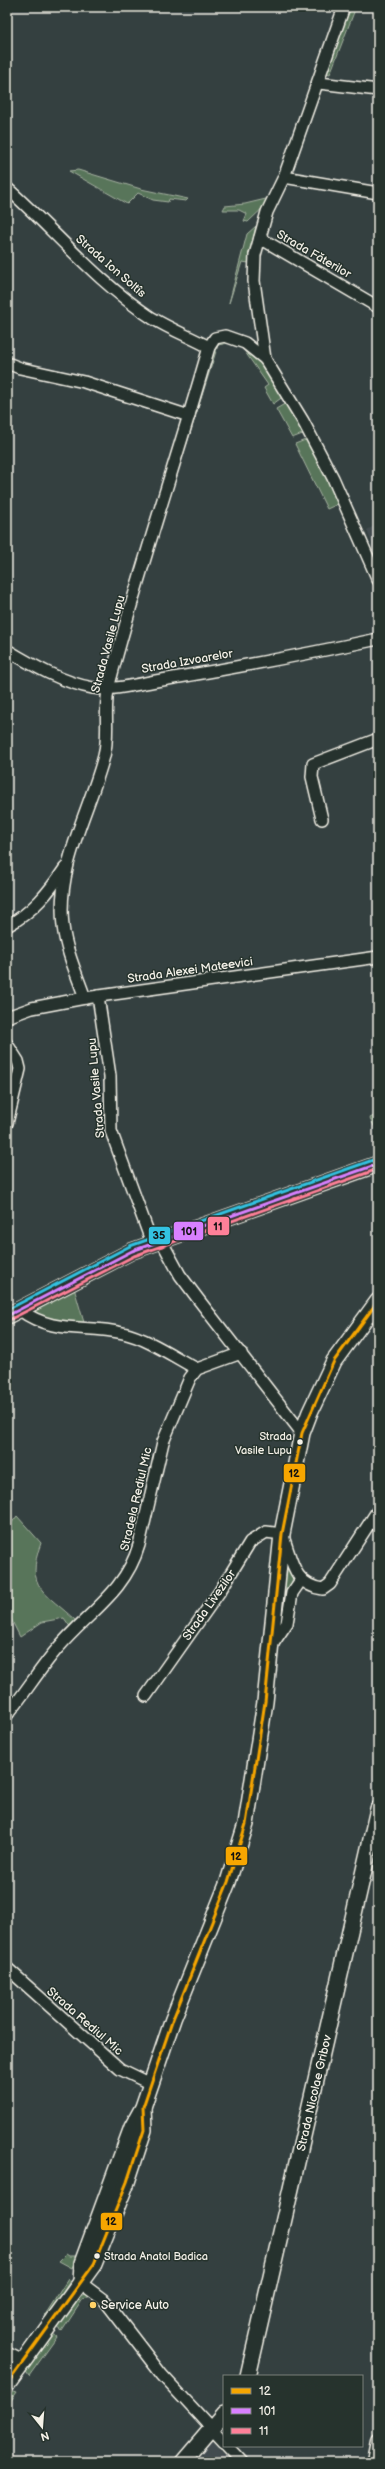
<svg xmlns="http://www.w3.org/2000/svg" width="385" height="2469" font-family="'Balsamiq Sans',sans-serif">
  <rect width="100%" height="100%" fill="#344040"/>
  <filter id="ink" filterUnits="userSpaceOnUse"><feTurbulence type="fractalNoise" baseFrequency=".025" numOctaves="2"/><feDisplacementMap in="SourceGraphic" scale="8" xChannelSelector="R" yChannelSelector="G"/><feConvolveMatrix kernelMatrix="1 2 1 2 8 2 1 2 1" color-interpolation-filters="sRGB"/></filter>
  <g filter="url(#ink)">
    <g fill="#424c50">
      <polygon points="378,524 378,560 367,530"/>
      <polygon points="213,2441 232,2462 211,2462 200,2452 209,2442"/>
    </g>
    <g fill="#58745a" stroke="#a6b2a1">
      <polygon points="349,7 356,7 330,74 326,73"/>
      <polygon points="78,170 141,189 188,199 186,201 169,199 168,202 153,200 138,193 127,204 69,171"/>
      <polygon points="270,198 268,203 248,222 244,221 247,214 239,210 223,210 225,206 245,204"/>
      <polygon points="256,226 249,263 242,262 229,303 247,234"/>
      <polygon points="236,341 235,346 228,343 218,345 186,446 184,444 214,346 218,342"/>
      <polygon points="246,347 269,371 284,396 273,404 264,388 268,385 243,349"/>
      <polygon points="288,402 305,433 292,438 276,409"/>
      <polygon points="308,439 340,503 327,509 295,444"/>
      <polygon points="378,1114 378,1134 370,1118"/>
      <polygon points="74,1288 85,1326 72,1326 37,1315 35,1310"/>
      <path d="M17,1516L41,1543C24,1589 46,1592 76,1621L71,1628L64,1618L42,1622L20,1637L7,1611V1529Z"/>
      <polygon points="284,1546 293,1576 284,1623 279,1632"/>
      <polygon points="66,2254 69,2256 77,2256 72,2268 59,2261"/>
      <polygon points="68,2279 70,2281 48,2317 45,2315"/>
      <polygon points="85,2294 93,2297 83,2299 62,2331 56,2326 78,2298"/>
      <polygon points="52,2333 57,2337 29,2376 25,2370"/>
      <polygon points="11,2390 17,2392 7,2406 7,2395"/>
    </g>
    <g fill="none" stroke-linecap="round" stroke-linejoin="round">
      <defs>
        <g id="street">
          <polyline points="319,83 378,90"/>
          <polyline points="284,177 378,193"/>
          <path d="M7,188C55,231 98,283 152,318C170,329 190,337 209,347"/>
          <polyline points="260,238 378,307"/>
          <polyline points="265,359 254,281 255,255 267,212 284,177 344,7"/>
          <polyline points="7,363 20,368 84,382 189,416"/>
          <path d="M7,650C32,665 63,683 93,688C115,691 141,683 162,680C234,668 307,654 378,639"/>
          <polyline points="322,819 312,777 313,764 378,739"/>
          <path d="M7,926C33,912 49,892 65,868"/>
          <polyline points="98,996 110,1076 111,1131 152,1243"/>
          <path d="M85,998C77,975 66,951 63,926C56,866 89,813 104,756C110,733 103,709 109,685C138,572 177,460 209,347L215,338L225,336L245,343L265,359L303,421L333,478L378,580"/>
          <polyline points="7,1017 32,1008 85,998 378,957"/>
          <polyline points="7,1044 18,1061 20,1069 7,1123"/>
          <polyline points="161,1240 180,1275 198,1299 302,1433"/>
          <path d="M20,1310C54,1335 85,1324 123,1333C149,1339 174,1357 197,1369"/>
          <polyline points="272,1645 287,1623 292,1593 301,1580"/>
          <path d="M146,1696L220,1591L250,1542L266,1532L282,1534C292,1558 292,1585 323,1589L330,1584L378,1510"/>
          <path d="M7,1715C25,1693 39,1670 57,1649C88,1612 125,1593 139,1545L163,1442L190,1378L197,1369L241,1353"/>
          <polyline points="7,1968 120,2069 151,2084"/>
          <polyline points="81,2283 105,2301 162,2375 224,2442"/>
          <polyline points="7,2353 23,2361"/>
          <polyline points="228,2446 243,2462"/>
          <polyline points="373,2462 378,2438"/>
        </g>
        <g id="secondary">
          <polyline points="7,1316 132,1251 378,1164"/>
          <polyline points="81,2283 82,2263 132,2127 143,2107 173,2019 228,1882 246,1824 265,1702 282,1534 302,1433 310,1412 334,1361 378,1301"/>
          <polyline points="248,2376 378,1809"/>
          <polyline points="7,2384 94,2264 127,2182 144,2130 143,2108"/>
          <polyline points="183,2462 224,2414"/>
        </g>
      </defs>
      <use href="#street" stroke="#f4f1e8" stroke-width="14"/>
      <use href="#secondary" stroke="#f4f1e8" stroke-width="18"/>
      <use href="#street" stroke="#26332d" stroke-width="11"/>
      <use href="#secondary" stroke="#26332d" stroke-width="15"/>
      <defs>
        <polyline id="bus-1" points="7,2384 94,2264 127,2182 144,2130 143,2107 173,2019 228,1882 246,1824 265,1702 282,1534 302,1433 334,1361 378,1301"/>
        <polyline id="bus-2" points="7,1316 132,1251 378,1164"/>
        <polyline id="bus-3" points="9,1320 134,1256 378,1169"/>
        <polyline id="bus-4" points="7,1310 130,1246 376,1159"/>
      </defs>
      <use href="#bus-1" stroke="#26332d" stroke-width="6"/>
      <use href="#bus-2" stroke="#26332d" stroke-width="6"/>
      <use href="#bus-3" stroke="#26332d" stroke-width="6"/>
      <use href="#bus-4" stroke="#26332d" stroke-width="6"/>
      <use href="#bus-1" stroke="#f7a600" stroke-width="3"/>
      <use href="#bus-2" stroke="#d880ff" stroke-width="3"/>
      <use href="#bus-3" stroke="#ff8098" stroke-width="3"/>
      <use href="#bus-4" stroke="#33c2e2" stroke-width="3"/>
    </g>
  </g>
  <g fill="#f4f1e8" stroke="#26332d" stroke-width="1.5">
    <circle cx="300" cy="1442" r="3.5"/>
    <circle cx="97" cy="2256" r="3.5"/>
  </g>
  <circle fill="#ffd166" stroke="#26332d" stroke-width="1.5" cx="93" cy="2305" r="4"/>
  <g text-anchor="middle" stroke-width="3" stroke-linejoin="round" paint-order="stroke">
    <g font-size="11" fill="#f4f1e8" stroke="#26332d" text-anchor="end">
      <text x="292" y="1440">Strada<tspan x="292" dy="14">Vasile Lupu</tspan></text>
      <text x="104" y="2260" text-anchor="start">Strada Anatol Badica</text>
    </g>
    <g font-size="12" fill="#f4f1e8" stroke="#26332d">
      <text transform="translate(314 254) rotate(30)" y="4">Strada Făterilor</text>
      <text transform="translate(111 266) rotate(41)" y="4">Strada Ion Soltîs</text>
      <text transform="translate(108 644) rotate(-75)" y="4">Strada Vasile Lupu</text>
      <text transform="translate(187 661) rotate(-10)" y="4">Strada Izvoarelor</text>
      <text transform="translate(190 970) rotate(-8)" y="4">Strada Alexei Mateevici</text>
      <text transform="translate(96 1088) rotate(-95)" y="4">Strada Vasile Lupu</text>
      <text transform="translate(136 1499) rotate(-77)" y="4">Stradela Rediul Mic</text>
      <text transform="translate(209 1605) rotate(-55)" y="4">Strada Livezilor</text>
      <text transform="translate(85 2021) rotate(41)" y="4">Strada Rediul Mic</text>
      <text transform="translate(314 2093) rotate(-77)" y="4">Strada Nicolae Gribov</text>
    </g>
    <g font-size="12" fill="#f4f1e8" stroke="#26332d" text-anchor="start">
      <text x="101" y="2309">Service Auto</text>
    </g>
  </g>
  <g stroke="#26332d" stroke-width="1.5">
    <rect x="207" y="1216" width="23" height="20" rx="4" fill="#ff8098"/>
    <rect x="173" y="1221" width="31" height="20" rx="4" fill="#d880ff"/>
    <rect x="148" y="1226" width="23" height="19" rx="4" fill="#33c2e2"/>
    <rect x="283" y="1463" width="23" height="20" rx="4" fill="#f7a600"/>
    <rect x="225" y="1846" width="23" height="20" rx="4" fill="#f7a600"/>
    <rect x="100" y="2212" width="23" height="19" rx="4" fill="#f7a600"/>
  </g>
  <g font-size="11" text-anchor="middle" font-weight="bold" fill="#111">
    <text x="218" y="1230">11</text>
    <text x="189" y="1235">101</text>
    <text x="159" y="1239">35</text>
    <text x="294" y="1477">12</text>
    <text x="236" y="1860">12</text>
    <text x="111" y="2225">12</text>
  </g>
  <rect width="385" height="2469" fill="none" stroke="#26332d" stroke-width="24"/>
  <rect x="12" y="12" width="361" height="2445" fill="none" stroke="#f4f1e8" stroke-width="1.5" filter="url(#ink)"/>
  <rect x="223" y="2375" width="140" height="72" fill="#26332d" stroke="#787f78"/>
  <rect x="231" y="2388" width="20" height="6" fill="#f7a600" stroke="#787f78"/>
  <text x="259" y="2395" font-size="12" fill="#f4f1e8">12</text>
  <rect x="231" y="2408" width="20" height="6" fill="#d880ff" stroke="#787f78"/>
  <text x="259" y="2415" font-size="12" fill="#f4f1e8">101</text>
  <rect x="231" y="2428" width="20" height="6" fill="#ff8098" stroke="#787f78"/>
  <text x="259" y="2435" font-size="12" fill="#f4f1e8">11</text>
  <g transform="translate(42 2427) rotate(163)" stroke="#26332d" stroke-width="3" paint-order="stroke">
  <path d="M0-3L7 15L0 10L-7 15Z" fill="#f4f1e8"/>
  <text y="-6" font-size="11" font-weight="bold" text-anchor="middle" fill="#f4f1e8">N</text>
  </g>
</svg>
